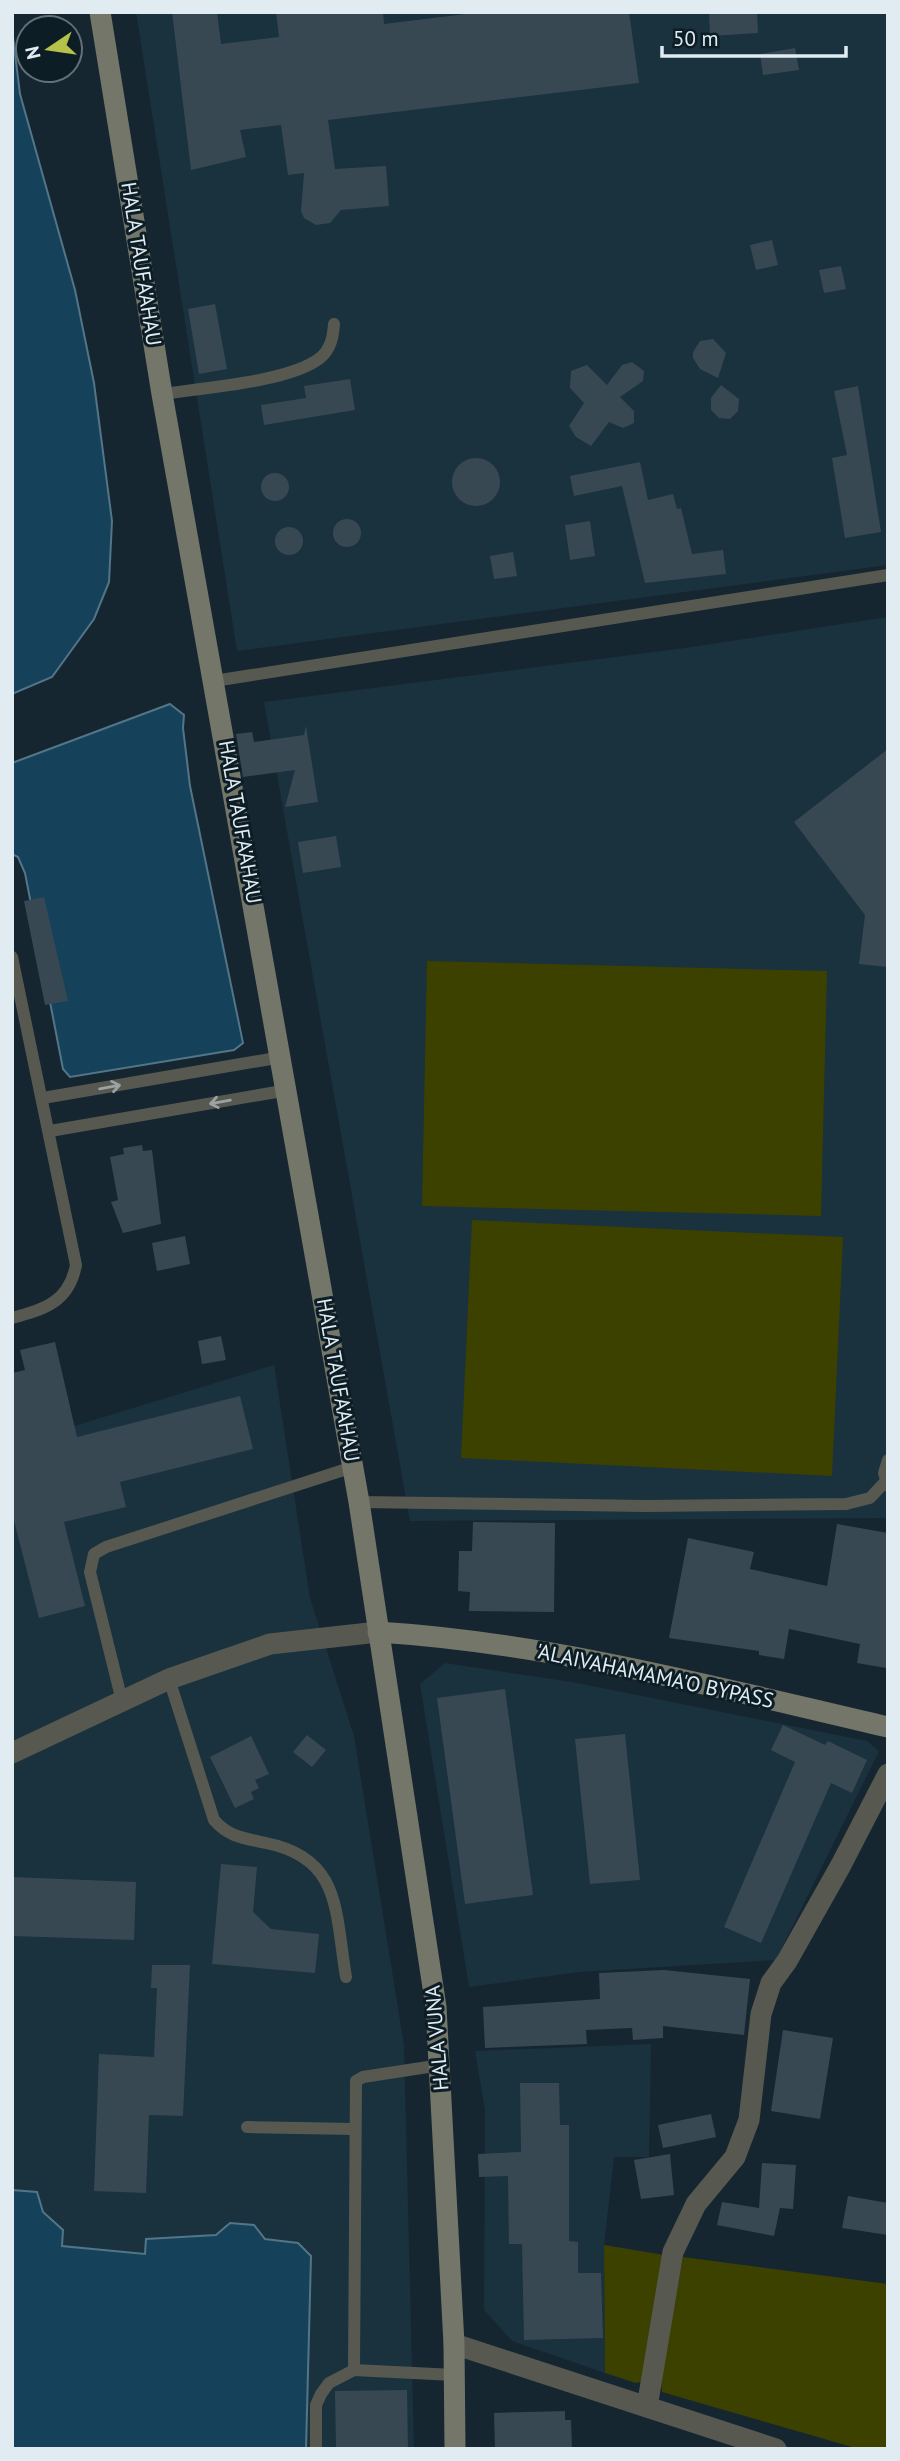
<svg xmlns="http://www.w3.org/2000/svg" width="900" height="2461" font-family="'PT Sans',sans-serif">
  <rect width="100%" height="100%" fill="#162630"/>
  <g fill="#1a313e">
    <polygon points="136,12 888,12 888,565 237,651"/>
    <polygon points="888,617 888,1518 410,1521 264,702 685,648"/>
    <polygon points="274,1365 310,1598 354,1736 404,2045 414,2449 306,2449 311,2256 298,2243 216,2235 147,2239 146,2254 62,2246 63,2230 43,2212 37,2192 12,2190 12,1445"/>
    <polygon points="445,1663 572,1682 867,1741 879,1751 776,1960 579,1972 469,1987 420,1684"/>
    <polygon points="651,2044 649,2157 614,2157 604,2245 605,2373 512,2341 484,2310 485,2111 475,2051"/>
  </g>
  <g fill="#3c4100">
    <polygon points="427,961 827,971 821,1216 422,1206"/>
    <polygon points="472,1220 843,1237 832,1476 461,1458"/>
    <polygon points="604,2245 664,2255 644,2381 636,2383 605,2373"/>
    <polygon points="683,2257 888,2284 888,2449 859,2449 662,2392 661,2379"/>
  </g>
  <g fill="#15425a" stroke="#527588" stroke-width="2">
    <polygon points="12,29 20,94 75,290 94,383 112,521 109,582 94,619 52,677 12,694"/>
    <polygon points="170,704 184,715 183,728 190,786 243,1043 234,1050 70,1077 63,1069 25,873 18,857 12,854 12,763"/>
    <polygon points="12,2190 37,2192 43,2212 63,2230 62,2246 145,2254 146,2239 216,2235 230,2223 254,2225 265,2239 298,2243 311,2256 306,2449 12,2449"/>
  </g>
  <g fill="#374853">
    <polygon points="172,12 217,12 221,44 279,37 276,12 383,12 384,24 482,12 629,12 639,83 328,120 335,169 386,166 389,206 341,210 330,223 316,225 304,218 301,211 304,173 288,175 281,125 240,130 246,157 191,170"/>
    <polygon points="709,12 757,12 758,33 710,36"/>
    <polygon points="795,48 799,70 763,75 760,54"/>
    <polygon points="772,240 778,265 756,270 750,245"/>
    <polygon points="841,266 846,289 824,293 819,270"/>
    <polygon points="215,304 227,369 199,374 188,309"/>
    <polygon points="713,339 726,353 718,378 700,369 693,358 693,352 700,341"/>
    <polygon points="632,362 644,371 643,381 620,397 634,411 634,423 623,428 609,422 591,446 576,437 569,426 584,403 570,388 571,371 587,365 607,385 622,365"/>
    <polygon points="350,379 355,410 264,425 261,405 306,398 304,386"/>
    <polygon points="721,385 739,399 738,411 730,419 719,418 711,410 711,398"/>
    <polygon points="858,386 881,532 845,538 832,458 847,455 834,391"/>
    <circle cx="476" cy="482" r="24"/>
    <polygon points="640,462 648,500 673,494 677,509 681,508 692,554 723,550 726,574 645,583 622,486 574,496 570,476"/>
    <circle cx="275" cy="487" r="14"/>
    <circle cx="347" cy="533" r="14"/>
    <polygon points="590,521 595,556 570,560 565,525"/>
    <circle cx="289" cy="541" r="14"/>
    <polygon points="513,552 517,576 494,579 490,556"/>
    <polygon points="306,726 318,802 285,807 295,770 243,777 236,734 252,732 254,742 304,735"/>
    <polygon points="888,749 888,967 859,964 865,915 794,822"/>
    <polygon points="336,836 341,867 303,873 298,842"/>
    <polygon points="44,897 68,1001 45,1005 24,901"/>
    <polygon points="142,1145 143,1151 152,1150 161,1224 123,1233 111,1202 118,1200 110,1157 124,1154 123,1148"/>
    <polygon points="185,1236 190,1264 157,1271 152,1243"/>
    <polygon points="221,1336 226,1360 202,1364 198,1341"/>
    <polygon points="55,1342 77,1437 240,1396 253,1449 120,1482 126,1507 64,1522 85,1606 39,1618 12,1513 12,1373 25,1370 20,1350"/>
    <polygon points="473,1522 555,1523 554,1612 469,1611 470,1592 458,1591 459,1551 472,1551"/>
    <polygon points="837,1524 888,1533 886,1668 857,1663 860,1644 789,1629 784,1659 759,1655 759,1651 669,1638 688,1538 754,1552 750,1569 827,1586"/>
    <polygon points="505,1689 533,1895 465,1904 437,1698"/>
    <polygon points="783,1725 825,1745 828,1741 867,1760 852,1793 831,1783 761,1943 724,1927 795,1762 771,1750"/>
    <polygon points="625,1734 640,1880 590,1884 575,1739"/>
    <polygon points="307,1735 326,1750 312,1767 293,1752"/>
    <polygon points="251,1736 269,1774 255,1780 259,1788 251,1792 254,1799 235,1808 210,1757"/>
    <polygon points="221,1864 257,1867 253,1912 271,1929 319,1934 315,1973 212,1964"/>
    <polygon points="12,1877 136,1882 134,1940 12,1936"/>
    <polygon points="152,1965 190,1965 183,2116 149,2115 146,2193 94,2191 99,2054 154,2057 157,1988 151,1988"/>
    <polygon points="664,1970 750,1979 744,2035 663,2026 663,2038 633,2040 632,2028 586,2030 587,2044 485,2048 483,2007 600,1999 599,1973"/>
    <polygon points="783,2030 833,2038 820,2119 771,2111"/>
    <polygon points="520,2083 559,2083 560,2125 569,2125 569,2241 578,2242 578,2273 601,2273 603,2338 524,2340 522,2244 509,2244 508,2176 479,2177 478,2154 521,2152"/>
    <polygon points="711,2114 716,2137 663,2148 658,2125"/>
    <polygon points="670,2154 674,2195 641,2199 634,2160"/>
    <polygon points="762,2163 796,2165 793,2209 780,2208 774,2236 717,2225 722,2202 759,2208"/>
    <polygon points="848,2196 888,2203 888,2235 842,2228"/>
    <polygon points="407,2390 408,2449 336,2449 335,2391"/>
    <polygon points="565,2411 565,2420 571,2420 572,2449 495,2449 494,2413"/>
  </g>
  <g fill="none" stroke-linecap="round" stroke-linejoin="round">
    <g stroke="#575951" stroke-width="12">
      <path d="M162,394C201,388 290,382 320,358C331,349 333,337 334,324"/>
      <polyline points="214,681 888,575"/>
      <path d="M12,957L76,1265C69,1302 45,1309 12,1318"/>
      <polyline points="43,1098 282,1057"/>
      <polyline points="50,1131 288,1090"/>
      <polyline points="888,1460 884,1473 888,1486"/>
      <polyline points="359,1502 646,1506 846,1504 870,1498 885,1482"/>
      <path d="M169,1679L214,1820C229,1837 243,1838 266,1843C342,1858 335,1913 346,1977"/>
      <polyline points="122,1701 90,1572 94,1554 106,1547 353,1467"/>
      <polyline points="247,2127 355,2129"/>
      <polyline points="354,2370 356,2081 363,2077 441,2065"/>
      <polyline points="316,2449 316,2405 321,2394 329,2383 354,2370 454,2375"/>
    </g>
    <g stroke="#575951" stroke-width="21">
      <polyline points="12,1753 169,1679 270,1644 378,1632"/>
      <polyline points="454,2344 776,2449"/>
      <polyline points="647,2407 673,2252 696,2204 735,2157 749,2120 761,2014 771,1983 787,1961 841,1865 888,1774"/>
    </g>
    <g stroke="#747669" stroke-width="21">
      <polyline points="100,12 162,394 359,1502 436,2007 454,2344 455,2449"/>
      <path d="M378,1632C552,1643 719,1688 888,1727"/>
    </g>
  </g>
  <defs><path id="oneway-shaft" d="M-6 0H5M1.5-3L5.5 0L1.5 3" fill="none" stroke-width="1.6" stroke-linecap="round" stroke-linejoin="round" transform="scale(1.75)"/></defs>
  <g stroke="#9ca2a2">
    <use href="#oneway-shaft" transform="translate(110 1087) rotate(-10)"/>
    <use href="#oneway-shaft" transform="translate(220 1102) rotate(170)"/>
  </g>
  <g text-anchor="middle" stroke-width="6" stroke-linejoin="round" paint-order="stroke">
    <g font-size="21" fill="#e1ecf2" stroke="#0d1d26">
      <text transform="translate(141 264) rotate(81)" y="7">HALA TAUFA'AHAU</text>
      <text transform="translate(240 822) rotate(80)" y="7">HALA TAUFA'AHAU</text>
      <text transform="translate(338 1380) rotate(80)" y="7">HALA TAUFA'AHAU</text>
      <text transform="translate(655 1676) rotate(12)" y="7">'ALAIVAHAMAMA'O BYPASS</text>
      <text transform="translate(437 2038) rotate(-95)" y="7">HALA VUNA</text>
    </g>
  </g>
  <rect width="900" height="2461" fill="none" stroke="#e1ecf2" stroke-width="28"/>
  <g transform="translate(49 49) rotate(257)"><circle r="33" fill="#0d1d26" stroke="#627078" stroke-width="2"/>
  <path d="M0-5L12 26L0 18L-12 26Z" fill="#b5c249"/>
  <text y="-10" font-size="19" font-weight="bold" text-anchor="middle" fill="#e1ecf2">N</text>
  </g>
  <path d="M662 46v10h184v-10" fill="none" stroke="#e1ecf2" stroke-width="3.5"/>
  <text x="673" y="46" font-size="21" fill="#e1ecf2" stroke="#0d1d26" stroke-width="5" paint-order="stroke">50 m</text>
</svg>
